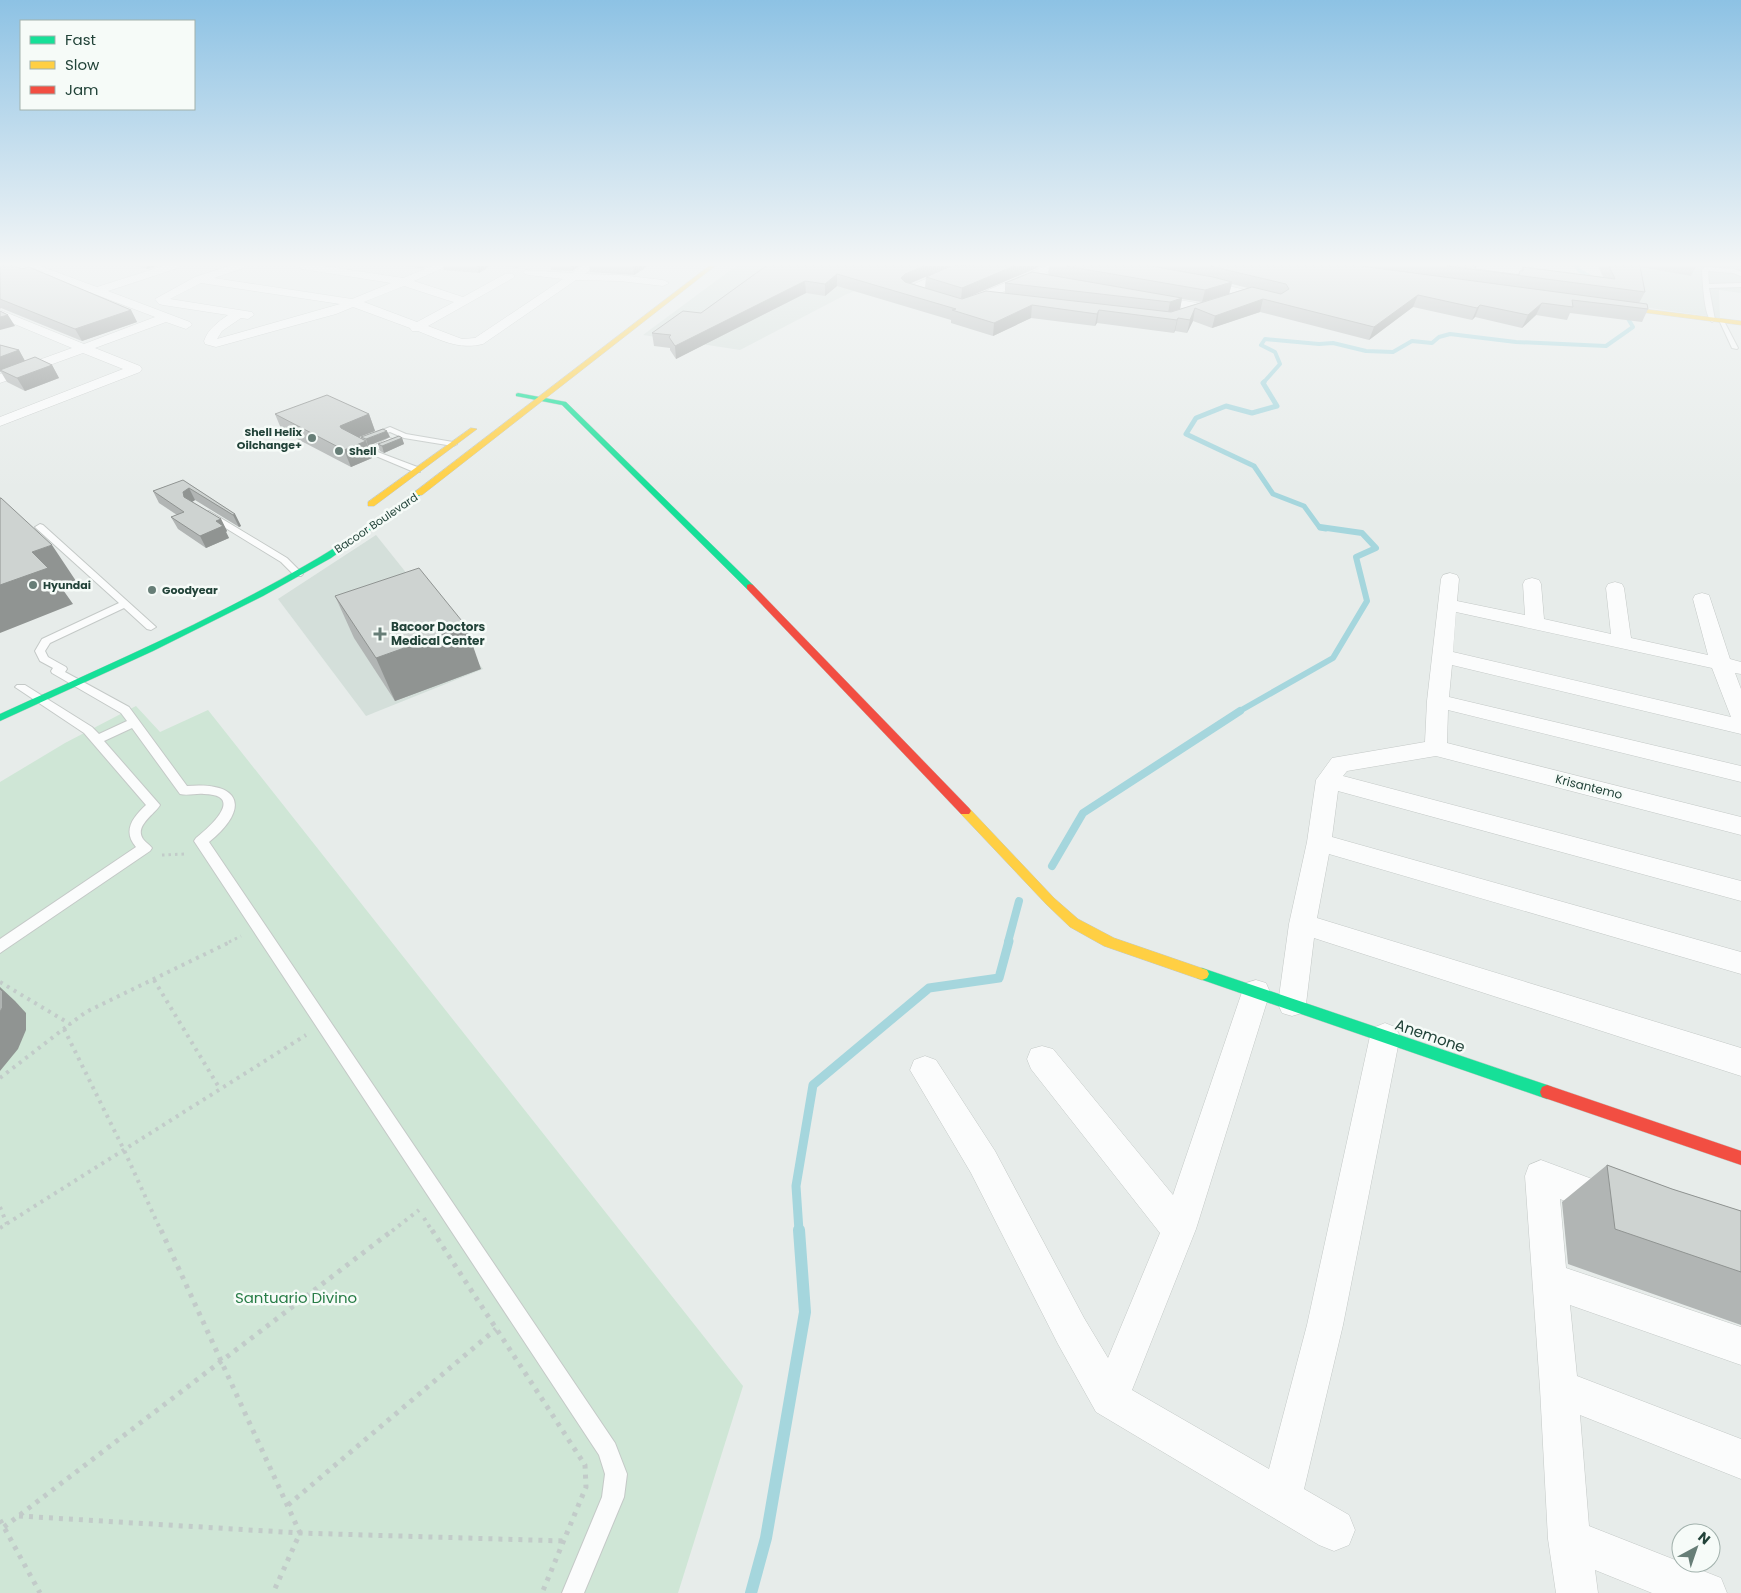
<svg xmlns="http://www.w3.org/2000/svg" width="1741" height="1593" font-family="Poppins,sans-serif">
  <rect width="100%" height="100%" fill="#e7ecea"/>
  <g fill="#d4dfda">
    <polygon points="736,266 897,266 910,270 847,294 740,350 643,335"/>
    <polygon points="1598,266 1741,266 1741,293 1719,290 1720,318 1622,304"/>
    <polygon points="376,535 483,669 366,716 278,599"/>
  </g>
  <polygon fill="#cfe6d6" points="136,706 160,732 208,710 743,1386 678,1593 0,1593 0,782 65,743"/>
  <g fill="none" stroke-linecap="round" stroke-linejoin="round">
    <g stroke="#a5d6dd" stroke-width="4">
      <polyline points="1576,266 1580,271 1594,279"/>
      <polyline points="1263,383 1280,364 1275,352 1261,345 1265,339 1319,344 1333,343 1366,351 1393,352 1412,341 1432,343 1439,337 1450,334 1516,342 1606,346 1633,327 1624,312"/>
    </g>
    <polyline stroke="#a5d6dd" stroke-width="5" points="1264,382 1263,383 1277,406 1252,413 1226,406 1196,418 1186,434 1254,466 1273,494 1304,506 1320,528 1326,529"/>
    <polyline stroke="#a5d6dd" stroke-width="6" points="1238,712 1333,658 1367,601 1356,557 1376,548 1362,533 1320,527"/>
    <g stroke="#a5d6dd" stroke-width="8">
      <polyline points="1052,866 1083,813 1240,711"/>
      <polyline points="1008,942 1019,901"/>
    </g>
    <polyline stroke="#a5d6dd" stroke-width="9" points="799,1231 796,1186 813,1085 929,988 999,978 1009,941"/>
    <polyline stroke="#a5d6dd" stroke-width="12" points="751,1593 766,1538 805,1312 799,1230"/>
    <defs>
      <g id="lane">
        <path d="M1705,267L1734,269L1741,272V276L1733,273L1708,271L1709,284L1741,283V287L1709,288L1715,320L1712,322C1704,316 1703,283 1702,272V269Z"/>
        <polygon points="1719,320 1724,321 1738,348 1737,349 1732,348"/>
        <polygon points="390,427 406,434 453,442 457,444 453,446 404,438 390,432 371,438 367,436"/>
        <polygon points="389,438 396,440 375,451 420,468 420,472 414,472 364,451"/>
        <polygon points="209,511 287,558 303,574 301,576 295,576 281,562 206,516 205,514"/>
        <path d="M40,524L43,525L156,627L151,630L147,629L124,608L50,643L45,651L48,657L66,667L67,669L65,672L129,707L187,786C242,781 250,809 209,842L615,1443L627,1474L624,1497L584,1593H562L602,1497L605,1474L599,1455L196,844L194,841L196,838C211,826 245,795 204,794C196,793 188,796 180,794L132,728L104,741L160,805C155,814 134,826 143,839C146,843 149,844 152,848L150,851L0,953V939L136,847C122,831 133,817 146,805L84,733L15,687L17,685H25L92,727L99,734L127,721L121,713L52,673L51,671L53,668L40,661L35,651L42,639L119,603L37,529L35,527Z"/>
      </g>
      <g id="street">
        <polygon points="25,266 40,266 97,287 163,266 179,266 178,268 108,291 190,322 192,325 186,329 166,322 95,348 140,366 142,369 140,372 0,426 0,417 123,369 83,353 0,383 0,374 72,348 0,318 0,310 84,344 155,317 26,268"/>
        <path d="M229,266H245L244,268L214,278L352,299L391,283L302,269L297,266H324L403,278L432,266H447L414,281L463,297L505,274H513L515,276L513,278L428,326L462,339L475,338L563,279L529,275L525,274L523,272L525,270L572,273L583,266H595L585,274L620,275L663,280L669,283L663,286L620,281L576,280L483,344C458,350 441,340 418,331H412L410,328L353,307L336,314L216,347L205,344L204,341C208,329 218,322 228,315L163,305L159,304L155,299L195,277ZM201,283L340,304L217,339L222,331L241,318L248,319L254,315L252,312L170,299ZM404,286L447,300L454,302L417,322L364,302Z"/>
        <polygon points="956,266 971,266 920,290 933,294 935,296 933,298 929,300 905,292 903,290 905,288"/>
        <polygon points="1046,266 1060,266 972,306 964,306 962,303 964,300"/>
        <polygon points="1199,279 1275,297 1277,299 1271,303 1195,284 1193,282 1195,280"/>
        <polygon points="1150,295 1203,304 1209,308 1203,312 1146,301 1144,299"/>
        <path d="M1450,573L1457,575L1459,579L1457,601L1525,615L1523,584L1525,580L1532,578L1539,580L1541,584L1544,619L1611,634L1606,588L1608,584L1615,582L1622,584L1624,588L1631,638L1708,655L1693,599L1695,595L1702,593L1709,595L1730,659L1741,662V674L1735,673L1741,689V734L1452,665L1449,697L1741,766V782L1448,710L1447,743L1741,817V835L1436,756L1347,771L1343,776L1741,881V901L1338,791L1332,837L1741,952V974L1329,854L1317,918L1741,1048V1076L1314,938L1306,1004L1302,1013L1292,1016L1282,1013L1278,1004L1289,924L1307,842L1316,780L1332,758L1425,742L1427,701L1441,579L1443,575ZM1456,612L1712,668L1731,717L1453,652Z"/>
        <polygon points="1256,980 1266,983 1270,992 1196,1229 1132,1390 1269,1469 1307,1325 1370,1036 1375,1027 1385,1023 1395,1027 1400,1036 1343,1325 1304,1489 1349,1515 1355,1530 1349,1545 1334,1551 1319,1545 1096,1412 1058,1344 971,1173 910,1070 914,1060 925,1056 936,1060 995,1151 1084,1318 1108,1358 1160,1233 1031,1069 1027,1059 1031,1049 1042,1046 1053,1049 1173,1195 1242,992 1246,983"/>
        <polygon points="1541,1160 1619,1189 1624,1201 1619,1213 1607,1218 1560,1199 1566,1268 1741,1327 1741,1365 1570,1305 1577,1376 1741,1439 1741,1479 1580,1415 1589,1526 1721,1578 1727,1593 1652,1593 1595,1570 1598,1593 1556,1593 1548,1539 1540,1388 1525,1176 1529,1165"/>
      </g>
      <g id="fast">
        <polygon points="518,393 566,402 753,585 753,589 747,589 562,405 516,396 516,394"/>
        <path d="M416,491L423,493L331,558L263,596L153,651L0,721V714C103,667 208,622 306,565C345,543 380,517 416,491Z"/>
        <polygon points="1202,968 1547,1085 1552,1087 1554,1092 1552,1097 1547,1099 1197,978 1195,974 1197,970"/>
      </g>
      <g id="slow">
        <polygon points="709,266 715,266 422,495 416,495 416,491"/>
        <polygon points="1611,305 1741,321 1741,325 1609,308"/>
        <polygon points="471,428 477,429 374,506 368,506 368,502"/>
        <polygon points="965,807 969,808 1054,898 1078,919 1114,938 1207,970 1209,974 1207,978 1202,980 1104,946 1070,927 1046,904 961,814 959,811"/>
      </g>
      <g id="jam">
        <polygon points="750,584 753,585 969,808 971,811 969,814 961,814 747,589 747,585"/>
        <polygon points="1547,1085 1741,1151 1741,1165 1542,1097 1540,1092 1542,1087"/>
      </g>
    </defs>
    <use href="#lane" stroke="#c4c9c7" stroke-width="2"/>
    <use href="#street" stroke="#c4c9c7" stroke-width="1"/>
    <use href="#fast" stroke="#c2cac7" stroke-width="1"/>
    <use href="#slow" stroke="#c2cac7" stroke-width="1"/>
    <use href="#jam" stroke="#c2cac7" stroke-width="1"/>
    <g stroke="#c2cbc9" stroke-width="3" stroke-dasharray="2.5 4" stroke-linecap="butt">
      <polyline points="162,855 186,854"/>
      <polyline points="229,942 241,936"/>
    </g>
    <g stroke="#c2cbc9" stroke-width="4" stroke-dasharray="3 5" stroke-linecap="butt">
      <polyline points="154,980 220,1089"/>
      <polyline points="0,982 70,1024 86,1012 232,941"/>
      <polyline points="64,1029 124,1150 161,1231"/>
      <polyline points="0,1078 70,1024"/>
      <polyline points="0,1207 7,1224"/>
      <polyline points="424,1218 432,1231"/>
      <polyline points="0,1228 306,1035"/>
      <polyline points="392,1231 419,1210"/>
    </g>
    <g stroke="#c2cbc9" stroke-width="5" stroke-dasharray="4 6" stroke-linecap="butt">
      <polyline points="161,1230 300,1533 273,1593"/>
      <polyline points="432,1230 585,1465 586,1487 542,1593"/>
      <polyline points="288,1505 496,1329"/>
      <polyline points="19,1516 300,1533 564,1541"/>
      <polyline points="0,1520 40,1593"/>
      <polyline points="4,1527 393,1230"/>
    </g>
    <use href="#lane" fill="#fbfcfc" fill-rule="evenodd"/>
    <use href="#street" fill="#fbfcfc" fill-rule="evenodd"/>
    <use href="#fast" fill="#16e098" fill-rule="evenodd"/>
    <use href="#slow" fill="#ffcf43" fill-rule="evenodd"/>
    <use href="#jam" fill="#f24e42" fill-rule="evenodd"/>
  </g>
  <g fill="#b1b5b4" fill-rule="evenodd">
    <polygon points="0,266 131,310 137,322 82,341 1,308 0,309"/>
    <polygon points="137,266 157,266 147,269"/>
    <polygon points="405,266 427,266 423,268"/>
    <polygon points="443,266 490,266 479,273 444,270"/>
    <polygon points="505,266 523,266 517,268"/>
    <polygon points="550,266 579,266 572,271 551,270"/>
    <polygon points="589,266 648,266 634,275 590,272"/>
    <path d="M766,266H1041L966,298L1005,293V283L1048,275L1049,266H1476L1475,269L1518,274L1520,271H1521L1523,267L1603,277L1598,266H1696L1691,276L1640,267L1645,292L1639,303L1648,309L1642,322L1570,313L1567,320L1536,315L1522,328L1475,317L1472,320L1413,307L1369,340L1260,312L1212,328L1193,321L1187,333L1175,331L1174,333L1097,323L1095,326L1031,318L993,336L951,323V320L837,286L825,296L806,293L676,359L670,350V348L654,346L652,333L701,313ZM941,270L926,277L925,288L911,283ZM1232,284L1248,288L1229,294ZM1222,296L1180,309L1182,299L1202,302Z"/>
    <polygon points="0,345 19,350 25,361 52,365 59,378 25,391 7,382 1,372 0,372"/>
    <polygon points="275,414 369,414 375,431 359,437 362,439 361,437 390,437 368,446 372,458 351,467 282,431"/>
    <polygon points="402,438 404,444 384,453 380,451 378,444"/>
    <polygon points="183,480 235,514 241,526 239,527 195,500 192,502 221,519 227,531 226,532 229,538 206,548 178,529 171,517 177,515 159,503 153,491"/>
    <polygon points="335,596 481,669 395,701 354,638"/>
    <polygon points="1607,1165 1672,1189 1741,1211 1741,1325 1568,1264 1562,1202"/>
  </g>
  <g fill="#909492">
    <polygon points="146,266 157,266 147,269"/>
    <polygon points="477,266 490,266 479,273"/>
    <polygon points="571,266 579,266 572,271"/>
    <polygon points="633,266 648,266 634,275"/>
    <polygon points="924,266 951,266 904,286 901,278 905,274"/>
    <polygon points="1014,266 1041,266 961,300 962,288"/>
    <polygon points="837,274 837,286 825,296 825,284"/>
    <polygon points="805,281 806,293 676,359 675,346"/>
    <polygon points="1232,282 1229,294 1202,302 1205,290"/>
    <polygon points="1418,295 1413,307 1369,340 1374,327"/>
    <polygon points="1182,298 1180,309 1168,313 1170,302"/>
    <polygon points="1263,299 1260,312 1212,328 1215,316"/>
    <polygon points="1542,303 1536,315 1522,328 1528,315"/>
    <polygon points="1032,305 1031,318 993,336 994,323"/>
    <polygon points="1480,305 1475,317 1472,320 1477,308"/>
    <polygon points="1195,308 1193,321 1187,333 1190,320"/>
    <polygon points="131,310 137,322 82,341 75,329"/>
    <polygon points="1099,310 1097,323 1095,326 1097,314"/>
    <polygon points="8,315 15,326 0,330 0,317"/>
    <polygon points="1178,318 1175,331 1174,333 1177,320"/>
    <polygon points="19,350 26,363 0,370 0,357"/>
    <polygon points="52,365 59,378 25,391 17,378"/>
    <polygon points="369,414 375,431 346,442 340,426"/>
    <polygon points="387,431 390,437 368,446 366,439"/>
    <polygon points="402,438 404,444 384,453 382,446"/>
    <polygon points="366,441 372,458 351,467 344,450"/>
    <polygon points="189,488 195,500 189,504 184,497 183,492"/>
    <polygon points="235,514 241,526 239,527 233,515"/>
    <polygon points="221,519 227,531 226,532 229,538 206,548 200,536 216,521"/>
    <polygon points="52,545 76,581 61,587 73,604 0,633 0,585 32,552"/>
    <polygon points="466,626 481,669 395,701 376,658"/>
    <polygon points="0,987 15,1001 26,1013 26,1030 18,1049 0,1071"/>
  </g>
  <g fill="#ced3d1" stroke="#909492">
    <polygon points="0,266 15,266 22,269 29,267 131,310 75,329 0,299"/>
    <polygon points="766,266 924,266 905,274 901,278 905,282 962,299 986,291 1171,312 1252,287 1281,294 1289,289 1286,284 1210,266 1361,266 1647,304 1648,309 1572,300 1573,307 1542,303 1528,315 1480,305 1477,308 1418,295 1374,327 1263,299 1215,316 1195,308 1190,320 1178,318 1177,320 1099,310 1097,314 1032,305 994,323 952,310 956,309 837,274 825,284 805,281 675,346 669,337 671,335 652,333 683,311 701,313"/>
    <polygon points="951,266 1014,266 962,288 926,277"/>
    <polygon points="1066,266 1151,266 1213,277 1232,282 1205,290"/>
    <polygon points="1447,266 1476,266 1475,269 1519,275 1520,271 1523,271 1523,267 1615,279 1609,266 1640,266 1645,292"/>
    <polygon points="1032,272 1182,298 1170,302 1005,283"/>
    <polygon points="0,311 8,315 0,317"/>
    <polygon points="0,345 19,350 0,357"/>
    <polygon points="35,357 52,365 17,378 0,370"/>
    <polygon points="327,395 369,414 340,426 341,428 366,441 344,450 275,414"/>
    <polygon points="383,429 387,431 366,439 361,437"/>
    <polygon points="399,436 402,438 382,446 378,444"/>
    <polygon points="183,480 235,514 233,515 189,488 183,492 184,497 221,519 216,521 223,526 200,536 171,517 184,512 153,491"/>
    <polygon points="0,498 1,498 52,545 32,552 48,568 0,585"/>
    <polygon points="419,568 466,626 376,658 335,596"/>
    <polygon points="0,989 2,991 2,1008 0,1012"/>
    <polygon points="1607,1165 1672,1189 1741,1211 1741,1272 1615,1229"/>
  </g>
  <linearGradient id="sky" x2="0" y2="1"><stop stop-color="#8dc2e4"/><stop offset="0.54" stop-color="#f4f6f6"/><stop offset="1" stop-color="#f4f6f6" stop-opacity="0"/></linearGradient>
  <rect width="1741" height="489" fill="url(#sky)"/>
  <g fill="#677e77" stroke="#f6fbf8" stroke-width="2">
    <circle cx="312" cy="438" r="5"/>
    <circle cx="339" cy="451" r="5"/>
    <circle cx="33" cy="585" r="5"/>
    <circle cx="152" cy="590" r="5"/>
    <path d="M377.5 626.5h5v5h5v5h-5v5h-5v-5h-5v-5h5z"/>
  </g>
  <g text-anchor="middle" stroke-width="5" stroke-linejoin="round" paint-order="stroke">
    <g font-size="11" font-weight="bold" fill="#224339" stroke="#f6fbf8" text-anchor="start">
      <text x="302" y="436" text-anchor="end">Shell Helix<tspan x="302" dy="13">Oilchange+</tspan></text>
      <text x="349" y="455">Shell</text>
      <text x="43" y="589">Hyundai</text>
      <text x="162" y="594">Goodyear</text>
    </g>
    <g font-size="11" fill="#224339" stroke="#f6fbf8">
      <text transform="translate(376 523) rotate(-34)" y="4">Bacoor Boulevard</text>
    </g>
    <g font-size="12" font-weight="bold" fill="#224339" stroke="#f6fbf8" text-anchor="start">
      <text x="391" y="631">Bacoor Doctors<tspan x="391" dy="14">Medical Center</tspan></text>
    </g>
    <g font-size="12" fill="#224339" stroke="#f6fbf8">
      <text transform="translate(1589 787) rotate(14)" y="4">Krisantemo</text>
    </g>
    <g font-size="15" fill="#224339" stroke="#f6fbf8">
      <text transform="translate(1430 1036) rotate(19)" y="5">Anemone</text>
    </g>
    <g font-size="15" fill="#287d47" stroke="#f6fbf8">
      <text x="296" y="1303">Santuario Divino</text>
    </g>
  </g>
  <rect x="20" y="20" width="175" height="90" fill="#f6fbf8" stroke="#a1b1ac"/>
  <rect x="30" y="36" width="25" height="8" fill="#16e098" stroke="#a1b1ac"/>
  <text x="65" y="45" font-size="15" fill="#224339">Fast</text>
  <rect x="30" y="61" width="25" height="8" fill="#ffcf43" stroke="#a1b1ac"/>
  <text x="65" y="70" font-size="15" fill="#224339">Slow</text>
  <rect x="30" y="86" width="25" height="8" fill="#f24e42" stroke="#a1b1ac"/>
  <text x="65" y="95" font-size="15" fill="#224339">Jam</text>
  <g transform="translate(1696 1548) rotate(40)"><circle r="24" fill="#f6fbf8" stroke="#a1b1ac"/>
  <path d="M0-4L9 19L0 12L-9 19Z" fill="#677e77"/>
  <text y="-8" font-size="14" font-weight="bold" text-anchor="middle" fill="#224339">N</text>
  </g>
</svg>
